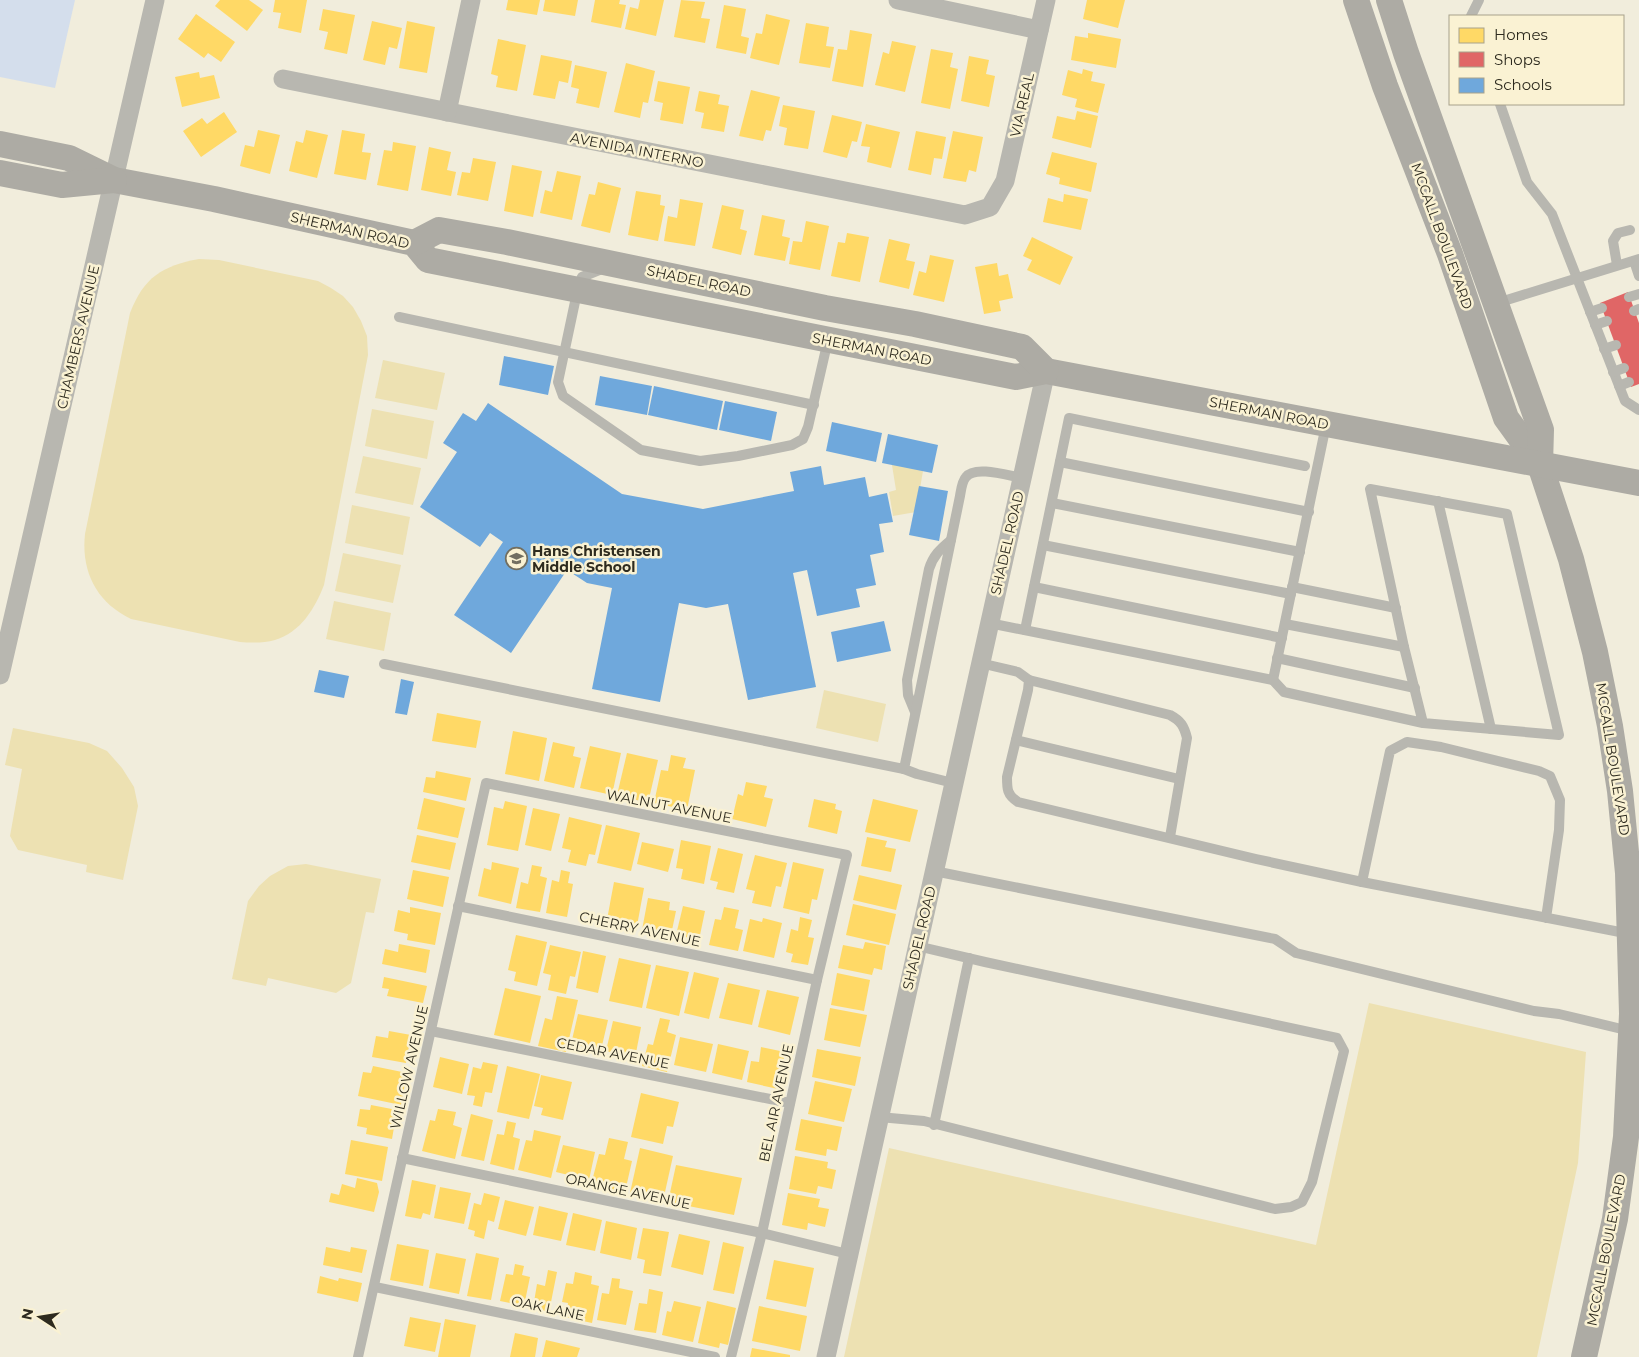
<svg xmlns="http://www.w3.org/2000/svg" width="1639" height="1357" font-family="Montserrat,sans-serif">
  <rect width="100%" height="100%" fill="#f1eddc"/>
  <g fill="#ede1b2">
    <path d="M199,259L219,260L318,281L331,288L343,296L353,307L361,321L367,336L368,355L324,585C315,608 301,632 275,640C264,643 252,643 240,642L131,619C96,602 81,571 85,534L130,313C144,277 162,266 199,259Z"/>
    <polygon points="383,360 445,373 437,410 375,398"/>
    <polygon points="372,409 434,421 427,459 365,446"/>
    <polygon points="363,456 421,468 413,505 355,493"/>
    <polygon points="891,459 924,465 916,512 893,516 889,492 896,490"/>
    <polygon points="352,505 410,517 403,555 345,543"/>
    <polygon points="343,553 401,565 393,603 335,591"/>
    <polygon points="334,601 391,613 384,651 326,639"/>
    <polygon points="824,690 886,704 878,742 816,728"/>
    <polygon points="13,728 89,743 107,751 122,768 134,787 138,806 123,880 86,872 87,865 18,850 10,836 22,769 5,765"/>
    <polygon points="306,864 381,879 374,913 366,912 351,983 336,993 268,978 266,986 232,979 248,901 259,886 270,876 288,866"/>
    <polygon points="1369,1003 1586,1052 1578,1163 1537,1357 844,1357 889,1148 1316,1245"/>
  </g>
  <polygon fill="#d4deec" points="0,0 75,0 55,88 0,77"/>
  <g fill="#ffd966">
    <polygon points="220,0 249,0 263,10 247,31 215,6"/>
    <polygon points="275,0 307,0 301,33 278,28 281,13 273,12"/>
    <polygon points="508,0 540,0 537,15 506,10"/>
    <polygon points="545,0 578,0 575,16 543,11"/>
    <polygon points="595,0 620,0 619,4 626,5 621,28 591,22"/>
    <polygon points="640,0 664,0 656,36 625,29 630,7 638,9"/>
    <polygon points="681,0 705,2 701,18 710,19 705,43 674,37"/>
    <polygon points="1087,0 1125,0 1118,28 1083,19"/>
    <polygon points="724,5 746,9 741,36 749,38 746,54 716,48"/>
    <polygon points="323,9 355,15 347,54 324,49 328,32 319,30"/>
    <polygon points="196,14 235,42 221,62 208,53 204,58 178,39"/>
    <polygon points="766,14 790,20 779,65 750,58 756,33 762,34"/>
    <polygon points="372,21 402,28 397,49 389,47 385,65 363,60"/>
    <polygon points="407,21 435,27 427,73 399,68"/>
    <polygon points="806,23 829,27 826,46 834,47 830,68 799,63"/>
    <polygon points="850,30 872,34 863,87 832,81 838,49 847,50"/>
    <polygon points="1088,33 1121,39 1116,68 1071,60 1075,36 1088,38"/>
    <polygon points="498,39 526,45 517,91 496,87 498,76 491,74"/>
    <polygon points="892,41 916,46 905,92 875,85 883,52 889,54"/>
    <polygon points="931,49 953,53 950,67 958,69 950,109 921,103"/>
    <polygon points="541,55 572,61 568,83 559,81 555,99 533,95"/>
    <polygon points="969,56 989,60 986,74 995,76 989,107 961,101"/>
    <polygon points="626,63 655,71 648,103 643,102 640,118 614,112"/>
    <polygon points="575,65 607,72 599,108 576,103 579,89 571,87"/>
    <polygon points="1083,69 1093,72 1091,81 1105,84 1098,113 1075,107 1077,99 1062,95 1068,70 1082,74"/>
    <polygon points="199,72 200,78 214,75 220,98 182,107 175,77"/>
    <polygon points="658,81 690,87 683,124 660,120 663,103 654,101"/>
    <polygon points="751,90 780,97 771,131 766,130 763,141 739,136"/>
    <polygon points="699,91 720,95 718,104 729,106 724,132 701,128 704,113 695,111"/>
    <polygon points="783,105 815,111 808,149 784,145 787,128 779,126"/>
    <polygon points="1077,111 1098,116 1091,148 1052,138 1057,116 1075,120"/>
    <polygon points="224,112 237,132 201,157 183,131 202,118 207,124"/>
    <polygon points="832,115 862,122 857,142 852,141 847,158 823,152"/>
    <polygon points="866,124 900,132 891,168 867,162 870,147 861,146"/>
    <polygon points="258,130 280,135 270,174 240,166 245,145 254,147"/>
    <polygon points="306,130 328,135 317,178 289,171 296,141 303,143"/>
    <polygon points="342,130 365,134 362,152 371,153 366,180 334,174"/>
    <polygon points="916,131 946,137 942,159 934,158 931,175 908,170"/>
    <polygon points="953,131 983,137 976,172 969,170 966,182 943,178"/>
    <polygon points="393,142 416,146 408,191 377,185 384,150 392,151"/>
    <polygon points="429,147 451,152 447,170 456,172 451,196 421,190"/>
    <polygon points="1052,152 1097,163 1091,192 1059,184 1060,178 1046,174"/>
    <polygon points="473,158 496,162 488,201 457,195 462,172 470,173"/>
    <polygon points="512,165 542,171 533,217 504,211"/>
    <polygon points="557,171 581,176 572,220 540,213 545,190 552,192"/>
    <polygon points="598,182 621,188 610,233 581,226 589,194 595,195"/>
    <polygon points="636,191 661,195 660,205 665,206 658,241 628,235"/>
    <polygon points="1064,194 1088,199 1081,230 1043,222 1048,198 1063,202"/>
    <polygon points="680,199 703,203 695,246 664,241 668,216 677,218"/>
    <polygon points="722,205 744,210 740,229 747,231 741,255 712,248"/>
    <polygon points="762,215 785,220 782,236 790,238 785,261 754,255"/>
    <polygon points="806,221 829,226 820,270 789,264 793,241 802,242"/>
    <polygon points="847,233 869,237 860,282 831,276 838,242 845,243"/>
    <polygon points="1032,237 1073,257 1060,285 1027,270 1032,260 1023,256"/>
    <polygon points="889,239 910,244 906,260 915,262 909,289 879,282"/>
    <polygon points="930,255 954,260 944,302 913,295 919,271 926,273"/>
    <polygon points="997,263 999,276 1008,274 1013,298 999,301 1001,311 984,314 975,267"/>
    <polygon points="437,713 481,721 476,748 432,741"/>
    <polygon points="513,731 547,738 539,781 505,774"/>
    <polygon points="553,742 575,747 573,756 581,758 574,788 544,781"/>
    <polygon points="590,746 621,753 612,795 580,788"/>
    <polygon points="627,753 658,760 648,803 617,795"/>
    <polygon points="671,755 686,758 683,768 695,770 687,810 654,803 661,770 668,771"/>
    <polygon points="436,771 471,778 466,801 423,792 426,777 435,778"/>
    <polygon points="746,782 767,786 764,797 773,799 766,827 732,819 738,794 743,796"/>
    <polygon points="424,798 465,808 458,838 417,829"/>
    <polygon points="814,799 836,804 835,809 842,811 837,834 808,827"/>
    <polygon points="873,799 918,810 910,842 865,832"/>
    <polygon points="505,801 527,806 518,851 487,845 494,807 503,809"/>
    <polygon points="533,808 560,814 551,851 525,845"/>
    <polygon points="569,817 602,825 595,855 589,854 586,866 568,862 571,850 562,848"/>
    <polygon points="606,825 640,833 631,871 597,863"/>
    <polygon points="417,835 456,843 450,870 411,862"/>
    <polygon points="867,837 887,841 885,847 896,849 891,872 861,866"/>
    <polygon points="681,840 711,846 704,884 681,879 683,869 676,868"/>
    <polygon points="642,842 674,849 668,872 637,864"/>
    <polygon points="718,848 743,854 734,893 716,889 718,882 710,880"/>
    <polygon points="755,855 787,863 781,887 776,886 771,907 752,903 755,891 746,889"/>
    <polygon points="492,862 519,868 511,904 478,896 484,868 491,870"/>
    <polygon points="793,862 824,869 817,900 812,899 809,914 783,908"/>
    <polygon points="532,865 542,867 540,876 547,878 540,912 516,908 521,882 528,884"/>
    <polygon points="413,870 449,877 443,907 407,899"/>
    <polygon points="561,870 570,872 568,883 573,884 567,917 546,913 552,880 559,882"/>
    <polygon points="859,875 902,885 896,910 853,900"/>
    <polygon points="614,882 644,888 636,931 606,925"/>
    <polygon points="648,898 670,902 669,910 676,911 671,935 642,930"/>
    <polygon points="853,904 896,914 889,945 846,935"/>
    <polygon points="683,906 705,911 699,940 676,935"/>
    <polygon points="410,907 441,913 435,945 407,940 408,934 394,931 398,910 410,913"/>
    <polygon points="724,907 739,910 735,928 743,930 738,951 709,945 715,919 721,920"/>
    <polygon points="800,917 812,920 808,937 814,938 808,965 791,962 793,954 786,952 791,929 798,931"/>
    <polygon points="763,918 782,923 774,958 743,951 750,919 762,922"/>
    <polygon points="516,935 547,942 537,986 514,981 516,972 508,970"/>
    <polygon points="865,942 886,946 882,970 874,968 872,975 838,968 843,945 863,949"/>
    <polygon points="399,944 430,950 426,973 382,964 385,949 398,952"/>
    <polygon points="550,945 581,952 575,977 570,976 566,994 548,990 551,975 543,973"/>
    <polygon points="583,951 606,956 598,993 576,988"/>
    <polygon points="619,958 651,965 642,1008 609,1001"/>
    <polygon points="656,965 689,972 679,1016 646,1008"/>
    <polygon points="694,972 719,978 709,1019 684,1013"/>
    <polygon points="837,973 870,980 864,1011 831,1005"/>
    <polygon points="384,977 427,986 423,1003 387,996 389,989 382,988"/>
    <polygon points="728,983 760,990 752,1025 719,1018"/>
    <polygon points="505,988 541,996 530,1043 494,1035"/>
    <polygon points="767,990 799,997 790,1035 758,1027"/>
    <polygon points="557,996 578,1000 566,1052 538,1046 545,1018 552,1020"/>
    <polygon points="830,1008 867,1015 860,1047 824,1040"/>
    <polygon points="578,1014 608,1020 601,1050 571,1044"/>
    <polygon points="660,1018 670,1020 667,1032 676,1035 667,1072 642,1066 648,1044 653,1045"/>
    <polygon points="613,1021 641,1027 635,1058 606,1051"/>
    <polygon points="389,1031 411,1035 406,1063 372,1057 376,1036 388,1038"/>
    <polygon points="680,1037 713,1044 706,1072 674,1065"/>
    <polygon points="718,1044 749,1051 742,1080 712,1073"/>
    <polygon points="761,1047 785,1052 778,1089 747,1082 751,1061 759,1062"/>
    <polygon points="817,1049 861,1057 855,1086 812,1077"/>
    <polygon points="440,1057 469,1064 462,1094 433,1087"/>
    <polygon points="483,1062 498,1065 492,1093 485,1092 482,1107 473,1105 475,1096 467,1095 473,1067 481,1069"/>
    <polygon points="373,1066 407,1073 401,1105 358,1096 363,1072 371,1073"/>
    <polygon points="507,1066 540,1074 529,1119 497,1112"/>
    <polygon points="541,1075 572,1082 563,1120 541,1115 543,1108 534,1106"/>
    <polygon points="815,1081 852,1089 844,1122 808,1114"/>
    <polygon points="641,1093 679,1102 673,1127 667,1126 663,1144 631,1137"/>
    <polygon points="371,1105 397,1110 392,1139 366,1134 367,1128 357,1126 360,1109 370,1110"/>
    <polygon points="438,1109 456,1112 453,1125 462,1128 455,1159 422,1151 430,1120 435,1121"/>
    <polygon points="471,1114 493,1120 484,1161 461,1156"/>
    <polygon points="801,1119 842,1127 837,1151 827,1149 826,1156 795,1150"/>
    <polygon points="507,1121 516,1123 513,1137 520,1139 514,1170 490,1164 497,1134 504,1135"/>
    <polygon points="534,1130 561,1136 551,1178 518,1170 526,1140 532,1141"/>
    <polygon points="609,1138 628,1142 624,1159 632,1161 625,1192 591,1185 599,1154 605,1155"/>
    <polygon points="351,1140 388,1147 382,1181 345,1174"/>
    <polygon points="563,1145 595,1152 589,1180 556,1172"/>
    <polygon points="640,1148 673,1156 663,1201 630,1193"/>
    <polygon points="795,1156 828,1162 827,1168 836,1170 832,1189 818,1186 816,1194 789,1189"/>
    <polygon points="676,1165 742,1178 734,1215 668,1202"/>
    <polygon points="357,1178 377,1183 379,1192 374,1212 329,1202 331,1193 339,1195 342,1184 355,1188"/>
    <polygon points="412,1180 436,1185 430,1215 423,1213 421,1219 405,1216"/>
    <polygon points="440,1187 471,1193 464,1224 434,1218"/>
    <polygon points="484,1193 500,1197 494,1222 488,1220 484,1239 474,1236 475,1231 468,1229 474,1203 481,1205"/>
    <polygon points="788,1193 820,1199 818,1207 829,1209 825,1227 808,1223 807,1230 782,1225"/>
    <polygon points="505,1200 534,1207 526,1236 498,1229"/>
    <polygon points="539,1206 568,1213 561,1241 533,1235"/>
    <polygon points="573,1213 602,1220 595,1251 566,1245"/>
    <polygon points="606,1221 637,1228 631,1260 600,1253"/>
    <polygon points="643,1228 669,1232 661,1276 643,1273 645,1260 637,1258"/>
    <polygon points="679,1234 710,1241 703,1275 671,1267"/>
    <polygon points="723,1242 744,1247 734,1294 713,1290"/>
    <polygon points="397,1244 429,1250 423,1286 390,1280"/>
    <polygon points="326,1247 350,1252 351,1247 367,1250 362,1273 323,1265"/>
    <polygon points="436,1253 466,1259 459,1294 429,1288"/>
    <polygon points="476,1253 499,1258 491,1300 467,1296"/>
    <polygon points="774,1260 814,1268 806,1307 766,1299"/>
    <polygon points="515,1264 524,1266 522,1275 530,1277 524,1306 500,1301 506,1274 513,1275"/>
    <polygon points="548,1270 557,1272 549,1312 533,1308 537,1284 545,1286"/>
    <polygon points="575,1272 592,1276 591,1284 599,1286 592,1323 565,1317 568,1303 562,1302 566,1283 573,1284"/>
    <polygon points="320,1276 338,1281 339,1278 362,1283 358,1302 317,1293"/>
    <polygon points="612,1278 620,1279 619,1288 633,1291 626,1325 597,1320 602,1293 609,1294"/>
    <polygon points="649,1289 663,1292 656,1333 634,1330 639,1303 647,1304"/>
    <polygon points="674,1301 701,1307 693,1342 662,1335 667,1311 671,1312"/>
    <polygon points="707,1301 736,1308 728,1345 720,1343 719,1348 698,1343"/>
    <polygon points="759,1306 807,1316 800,1351 752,1341"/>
    <polygon points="410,1317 441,1323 435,1352 404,1346"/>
    <polygon points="445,1319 476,1325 470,1357 438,1357"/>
    <polygon points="515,1333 538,1338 535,1357 510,1357"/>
    <polygon points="546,1340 580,1348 577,1357 542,1357"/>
    <polygon points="752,1348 790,1355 790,1357 750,1357"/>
  </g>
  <polygon fill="#e06666" points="1628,292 1639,323 1639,384 1631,387 1600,303"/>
  <g fill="#6fa8dc">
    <polygon points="504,356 554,366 548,395 499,385"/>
    <polygon points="600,376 652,386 647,415 595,405"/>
    <polygon points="654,386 723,401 717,430 648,415"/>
    <polygon points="725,401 777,412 771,441 719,430"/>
    <polygon points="488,403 622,494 703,509 794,491 790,472 821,466 824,485 865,477 869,497 887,493 893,522 879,524 884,552 870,555 876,585 856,589 860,607 817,616 807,570 793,573 816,687 748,700 728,604 706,608 679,603 660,702 592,689 612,588 587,583 567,570 511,653 454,615 503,542 490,533 480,547 420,507 457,452 443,443 463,413 476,421"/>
    <polygon points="832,422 882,433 876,462 826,451"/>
    <polygon points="888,434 938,445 932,473 882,463"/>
    <polygon points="919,486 948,491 939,541 909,535"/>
    <polygon points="884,621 891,651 837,662 831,632"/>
    <polygon points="319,670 349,676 344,698 314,692"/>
    <polygon points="401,679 414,682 407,715 395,713"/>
  </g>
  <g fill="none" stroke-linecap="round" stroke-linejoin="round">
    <g stroke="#b8b7b0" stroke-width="10">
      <polyline points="1471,16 1479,0"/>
      <polyline points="1500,104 1527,182 1552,214 1625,401 1639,410"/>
      <polyline points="1634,261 1639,276"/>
      <polyline points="1617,265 1613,241 1618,233 1630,230"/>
      <polyline points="604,268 582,277 579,283 558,382 563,396 641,450 700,461 738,456 792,445 803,439 808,427 828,340"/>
      <polyline points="1629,297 1639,294"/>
      <polyline points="1497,303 1639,259"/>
      <polyline points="1634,311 1639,309"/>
      <polyline points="1590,312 1602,308"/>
      <polyline points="399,317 814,405"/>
      <polyline points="1595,325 1607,321"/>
      <polyline points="1604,349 1616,345"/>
      <polyline points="1613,372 1624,368"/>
      <polyline points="1619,386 1629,382"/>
      <polyline points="1060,462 1309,512"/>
      <polyline points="1438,501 1491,729"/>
      <polyline points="1052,503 1300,552"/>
      <polyline points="1043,545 1291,594"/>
      <polyline points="1034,587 1282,638"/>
      <polyline points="1292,587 1396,608"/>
      <polyline points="989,623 1273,680 1326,425"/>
      <polyline points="1285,624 1404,647"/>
      <polyline points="1025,630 1069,418 1305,466"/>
      <polyline points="1277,658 1415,688"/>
      <path d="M980,663L1018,672L1029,680L1028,690L1007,777C1007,789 1007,795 1018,802L1256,859L1362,882"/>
      <polyline points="384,664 904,769"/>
      <path d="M1029,680L1170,715C1181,721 1184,726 1187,738L1170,837"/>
      <polyline points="1273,680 1284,692 1423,723 1559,735 1507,514 1370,489 1404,647 1423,723"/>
      <path d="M915,712L908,695L907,680L929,569C933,556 940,549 951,540"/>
      <polyline points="1016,740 1179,779"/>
      <path d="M953,783L917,774L904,769L960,496C961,490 962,481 966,477C975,465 1009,476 1022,478"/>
      <polyline points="934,871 1275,939 1296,953 1534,1011 1559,1014 1630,1031"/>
      <polyline points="458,906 817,980"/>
      <polyline points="1546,918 1559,830 1560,800 1550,776 1539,771 1441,747 1407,742 1390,751 1362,882 1630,934"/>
      <polyline points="431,1031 790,1103"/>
      <polyline points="879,1117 924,1121 1275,1209 1291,1207 1302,1202 1312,1182 1344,1051 1337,1038 985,962 917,946"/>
      <polyline points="934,1125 969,958"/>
      <polyline points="402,1158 762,1233 848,1254"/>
      <polyline points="375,1287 715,1357"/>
      <polyline points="358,1357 486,783 847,855 817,980 762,1233 731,1357"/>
    </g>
    <g stroke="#b8b7b0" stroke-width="19">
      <polyline points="898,0 1039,30"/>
      <polyline points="283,79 965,215 990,207 1005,181 1046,0"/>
      <polyline points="447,112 471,0"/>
      <polyline points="0,675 155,0"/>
      <polyline points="826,1357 1046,371"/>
    </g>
    <g stroke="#adaba4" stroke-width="26">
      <polyline points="1356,0 1385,86 1450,254 1506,418 1540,465 1571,559 1595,652 1610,726 1620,791 1628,873 1632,1014 1626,1137 1615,1219 1584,1357"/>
      <polyline points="1389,0 1406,53 1541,430 1540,465"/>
      <polyline points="0,144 69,158 114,180 214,199 414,243 428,260 1016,377 1046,371 1639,483"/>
      <polyline points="0,173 62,185 114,180"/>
      <polyline points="414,243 439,230 507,242 825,308 915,324 1022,347 1046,371"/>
    </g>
  </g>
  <defs>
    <symbol id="school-ring" viewBox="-11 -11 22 22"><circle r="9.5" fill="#faf2d3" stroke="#726f61" stroke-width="1.5"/><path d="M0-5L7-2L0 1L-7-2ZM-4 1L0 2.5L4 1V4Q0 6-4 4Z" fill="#726f61"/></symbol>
  </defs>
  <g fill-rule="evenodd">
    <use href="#school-ring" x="504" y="546" width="25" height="25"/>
  </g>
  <g text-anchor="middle" stroke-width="5" stroke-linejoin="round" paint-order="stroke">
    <g font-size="14" fill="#2e2b1f" stroke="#faf2d3">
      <text transform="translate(1022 105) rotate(-77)" y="5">VIA REAL</text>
      <text transform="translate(637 150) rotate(11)" y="5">AVENIDA INTERNO</text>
      <text transform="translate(350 230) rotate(13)" y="5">SHERMAN ROAD</text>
      <text transform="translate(1442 236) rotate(70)" y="5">MCCALL BOULEVARD</text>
      <text transform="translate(699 281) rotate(12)" y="5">SHADEL ROAD</text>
      <text transform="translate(78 337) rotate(-77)" y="5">CHAMBERS AVENUE</text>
      <text transform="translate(872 349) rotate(11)" y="5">SHERMAN ROAD</text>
      <text transform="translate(1269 413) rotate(11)" y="5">SHERMAN ROAD</text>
      <text transform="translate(1007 543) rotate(-77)" y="5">SHADEL ROAD</text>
      <text transform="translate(1613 759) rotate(81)" y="5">MCCALL BOULEVARD</text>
      <text transform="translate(669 806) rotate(11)" y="5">WALNUT AVENUE</text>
      <text transform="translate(640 929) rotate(12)" y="5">CHERRY AVENUE</text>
      <text transform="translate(919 938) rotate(-77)" y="5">SHADEL ROAD</text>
      <text transform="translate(613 1053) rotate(11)" y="5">CEDAR AVENUE</text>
      <text transform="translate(409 1067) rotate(-77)" y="5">WILLOW AVENUE</text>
      <text transform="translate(776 1103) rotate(-78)" y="5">BEL AIR AVENUE</text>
      <text transform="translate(628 1191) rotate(12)" y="5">ORANGE AVENUE</text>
      <text transform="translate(1606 1250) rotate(-79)" y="5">MCCALL BOULEVARD</text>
      <text transform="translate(548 1308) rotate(12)" y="5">OAK LANE</text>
    </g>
    <g font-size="14" font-weight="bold" fill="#2e2b1f" stroke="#faf2d3" text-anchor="start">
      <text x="532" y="556">Hans Christensen<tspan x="532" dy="16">Middle School</tspan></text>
    </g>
  </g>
  <rect x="1449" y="15" width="175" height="90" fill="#faf2d3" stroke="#a8a28b"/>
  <rect x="1459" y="28" width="25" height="15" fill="#ffd966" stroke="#a8a28b"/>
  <text x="1494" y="40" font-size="15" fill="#2e2b1f">Homes</text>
  <rect x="1459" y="52" width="25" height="15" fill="#e06666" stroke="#a8a28b"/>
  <text x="1494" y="65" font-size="15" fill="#2e2b1f">Shops</text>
  <rect x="1459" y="78" width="25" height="15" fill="#6fa8dc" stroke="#a8a28b"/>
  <text x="1494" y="90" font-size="15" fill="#2e2b1f">Schools</text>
  <g transform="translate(40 1317) rotate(282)" stroke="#faf2d3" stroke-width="4" paint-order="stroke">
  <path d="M0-4L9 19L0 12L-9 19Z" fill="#2e2b1f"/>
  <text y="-8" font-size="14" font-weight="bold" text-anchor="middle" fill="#2e2b1f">N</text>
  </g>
</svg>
